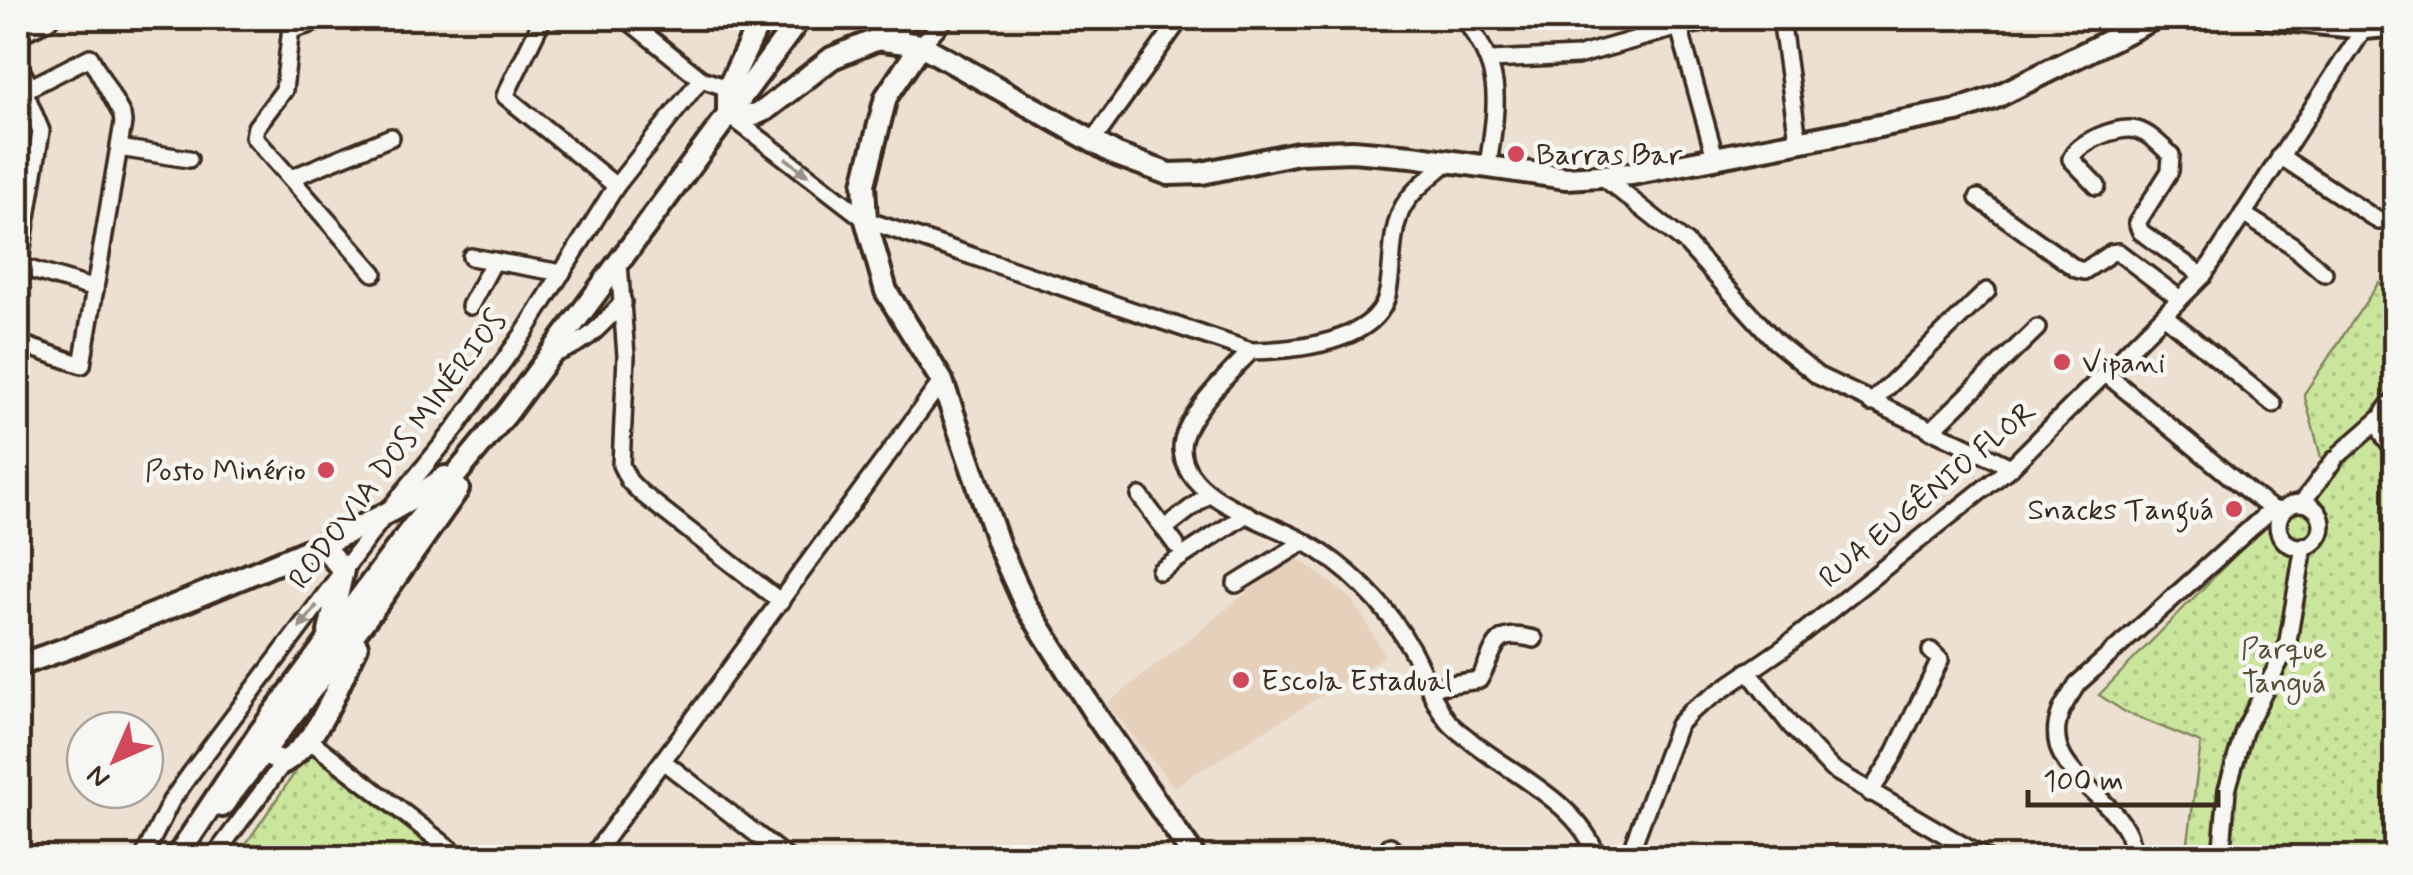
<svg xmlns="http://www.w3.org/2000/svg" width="2413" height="875" font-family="Mynerve,sans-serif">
  <defs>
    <pattern id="park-dots" width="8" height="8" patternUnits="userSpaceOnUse" patternTransform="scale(2.5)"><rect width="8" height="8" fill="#cae59c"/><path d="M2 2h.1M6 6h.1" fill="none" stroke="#aec586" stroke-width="1.8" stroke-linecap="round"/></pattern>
  </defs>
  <rect width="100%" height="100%" fill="#ece0d2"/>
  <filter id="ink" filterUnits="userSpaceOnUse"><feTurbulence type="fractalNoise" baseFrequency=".01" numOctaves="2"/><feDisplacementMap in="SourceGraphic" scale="20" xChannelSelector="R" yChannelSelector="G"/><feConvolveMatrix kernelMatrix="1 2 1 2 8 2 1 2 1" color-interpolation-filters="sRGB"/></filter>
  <g filter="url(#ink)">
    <polygon fill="#e5d0bb" points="1294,555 1353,600 1385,656 1174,787 1107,704"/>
    <g fill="url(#park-dots)" stroke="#82885d" stroke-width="2.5">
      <polygon points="2379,282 2396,302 2395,857 2186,857 2201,743 2125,712 2099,695 2323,465 2304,394"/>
      <polygon points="309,752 443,857 245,858 239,854"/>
    </g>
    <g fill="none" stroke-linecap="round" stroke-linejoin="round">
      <defs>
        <g id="minor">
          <polyline points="292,18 284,90 256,127 254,137 374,273"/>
          <polyline points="543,18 505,96 616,186"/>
          <polyline points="625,18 701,79 728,88"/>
          <path d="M1463,18C1505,72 1497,102 1488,166"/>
          <polyline points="1781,18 1798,140"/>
          <polyline points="1679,27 1715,157"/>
          <polyline points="291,30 330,18"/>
          <polyline points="921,45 946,18"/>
          <polyline points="1491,60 1577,56 1679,27 1738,18"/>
          <polyline points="18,64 27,81"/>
          <polyline points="27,97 41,131 19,266 95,289"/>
          <polyline points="728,114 866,220 1251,351"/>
          <polyline points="1092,142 1181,18"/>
          <polyline points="119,148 189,159"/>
          <polyline points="2280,156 2379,221"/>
          <path d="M1449,161C1432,176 1410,191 1401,211C1389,239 1394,268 1387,296C1374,344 1292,350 1251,351C1231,372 1181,418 1182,449C1184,499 1267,521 1303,541C1346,565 1386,604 1410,647C1424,670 1431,700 1448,721C1454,729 1464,735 1471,741C1513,775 1579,803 1598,858"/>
          <polyline points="291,178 391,137"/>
          <polyline points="1604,178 1686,243 1775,341 1818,376 2011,467"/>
          <path d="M2097,186L2071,159C2077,142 2118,125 2137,130C2151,134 2161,146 2171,155L2170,171L2137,223L2141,232L2203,276"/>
          <polyline points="1978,198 2076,269 2084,271 2111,253 2118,252 2180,299"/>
          <polyline points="2243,214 2292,245 2324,273"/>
          <polyline points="471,257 562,273"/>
          <polyline points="619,263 626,356 621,465 629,481 641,493 781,602"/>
          <polyline points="470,306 494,261"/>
          <polyline points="2164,315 2273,404"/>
          <polyline points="18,343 82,365 123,123 122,115 90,57 31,87"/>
          <path d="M549,356C587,343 596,331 623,302"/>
          <polyline points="2106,374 2249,492 2272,509 2282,511"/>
          <path d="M2396,399C2377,414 2376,435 2396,450"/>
          <polyline points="1871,403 1987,291"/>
          <polyline points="1931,431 2037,328"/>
          <polyline points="2341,453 2381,418"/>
          <polyline points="1140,496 1176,545"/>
          <polyline points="2302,503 2334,460"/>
          <circle cx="2300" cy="525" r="22"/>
          <polyline points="1164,529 1209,494"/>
          <polyline points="1160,571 1247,514"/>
          <polyline points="1236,584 1304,542"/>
          <polyline points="1748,671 1791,726 1832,769 1985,858"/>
          <path d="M1430,687L1479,680C1497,649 1491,628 1534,639"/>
          <polyline points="308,739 462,858"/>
          <polyline points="663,761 787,858"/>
          <polyline points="1870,793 1894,755 1940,660 1931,651"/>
          <polyline points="1390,846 1400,858"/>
          <polyline points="143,858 171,801 191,773 388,511 455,429 524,333 616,186 701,79"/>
          <polyline points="213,858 284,762"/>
          <polyline points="591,858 942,381"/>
          <polyline points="1628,858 1678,725 1691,711 1782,649 2011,467 2180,299 2203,276 2369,21"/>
          <path d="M2133,858C2132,850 2131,841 2128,834C2109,791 2038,769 2061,711C2065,702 2072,693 2077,684L2272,509"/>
          <polyline points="2221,858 2227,790 2244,731 2287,647 2304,546"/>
        </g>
        <g id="major">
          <polyline points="2266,18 2365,28 2396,25"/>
          <polyline points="18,32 47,18"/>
          <polyline points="876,39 921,45 1117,155 1169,174 1202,173 1298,153 1352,151 1412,156 1566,178 1632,174 1957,111 1996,97 2155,18"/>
          <polyline points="921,45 886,97 864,184 866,220 886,291 942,381 999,546 1025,604 1095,714 1195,858"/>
          <polyline points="728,114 754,115 765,110 832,58 890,34 909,18"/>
          <polyline points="728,114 728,88 761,18"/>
          <polyline points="313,548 327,551 343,570 329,632"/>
          <path d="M18,665C95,640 171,607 246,576C313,548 386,520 445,477"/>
          <path d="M263,754L284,762C321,739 338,683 357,646"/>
          <polyline points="222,806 377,604 458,489"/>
          <polyline points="176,858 260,732 411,529 507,413 800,18"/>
        </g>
      </defs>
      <use href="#minor" stroke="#3b2a1e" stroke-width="22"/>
      <use href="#major" stroke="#3b2a1e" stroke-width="28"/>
      <use href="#minor" stroke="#f6f6f2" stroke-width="15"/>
      <use href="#major" stroke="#f6f6f2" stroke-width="20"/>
    </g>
    <defs><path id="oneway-solid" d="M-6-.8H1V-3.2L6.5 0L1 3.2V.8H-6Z" transform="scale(2.5)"/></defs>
    <g fill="#989088">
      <use href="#oneway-solid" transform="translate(797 167) rotate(38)"/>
      <use href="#oneway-solid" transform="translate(308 617) rotate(127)"/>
    </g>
  </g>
  <g fill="#d1495b" stroke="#f6f6f2" stroke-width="4">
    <circle cx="1516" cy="154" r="10"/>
    <circle cx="2062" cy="362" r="10"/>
    <circle cx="326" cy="470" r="10"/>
    <circle cx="2234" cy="509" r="10"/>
    <circle cx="1241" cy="680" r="10"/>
  </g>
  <g text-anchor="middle" stroke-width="9" stroke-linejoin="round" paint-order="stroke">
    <g font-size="30" fill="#3b2a1e" stroke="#f6f6f2" text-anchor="start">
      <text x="1536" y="164">Barras Bar</text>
      <text x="2082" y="372">Vipani</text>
      <text x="306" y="480" text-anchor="end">Posto Minério</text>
      <text x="2214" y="519" text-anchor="end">Snacks Tanguá</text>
      <text x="1261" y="690">Escola Estadual</text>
    </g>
    <g font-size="30" fill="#3b2a1e" stroke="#f6f6f2">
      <text transform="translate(397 449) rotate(-53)" y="10">RODOVIA DOS MINÉRIOS</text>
      <text transform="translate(1927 494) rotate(-40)" y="10">RUA EUGÊNIO FLOR</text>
    </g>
    <g font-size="30" fill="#584f37" stroke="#f6f6f2">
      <text x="2284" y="658">Parque<tspan x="2284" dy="34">Tanguá</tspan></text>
    </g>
  </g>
  <rect width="2413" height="875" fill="none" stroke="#f6f6f2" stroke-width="60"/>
  <rect x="30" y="30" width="2353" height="815" fill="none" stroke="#3b2a1e" stroke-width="4" filter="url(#ink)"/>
  <g transform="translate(115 760) rotate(225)"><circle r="48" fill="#f6f6f2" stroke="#aba49d" stroke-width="2.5"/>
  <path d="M0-8L18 38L0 25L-18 38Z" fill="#d1495b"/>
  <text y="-15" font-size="28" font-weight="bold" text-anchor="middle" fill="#3b2a1e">N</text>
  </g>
  <path d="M2028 790v15h190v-15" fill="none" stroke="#3b2a1e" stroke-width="5"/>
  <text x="2043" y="790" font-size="30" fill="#3b2a1e" stroke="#f6f6f2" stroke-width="8" paint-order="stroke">100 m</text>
</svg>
